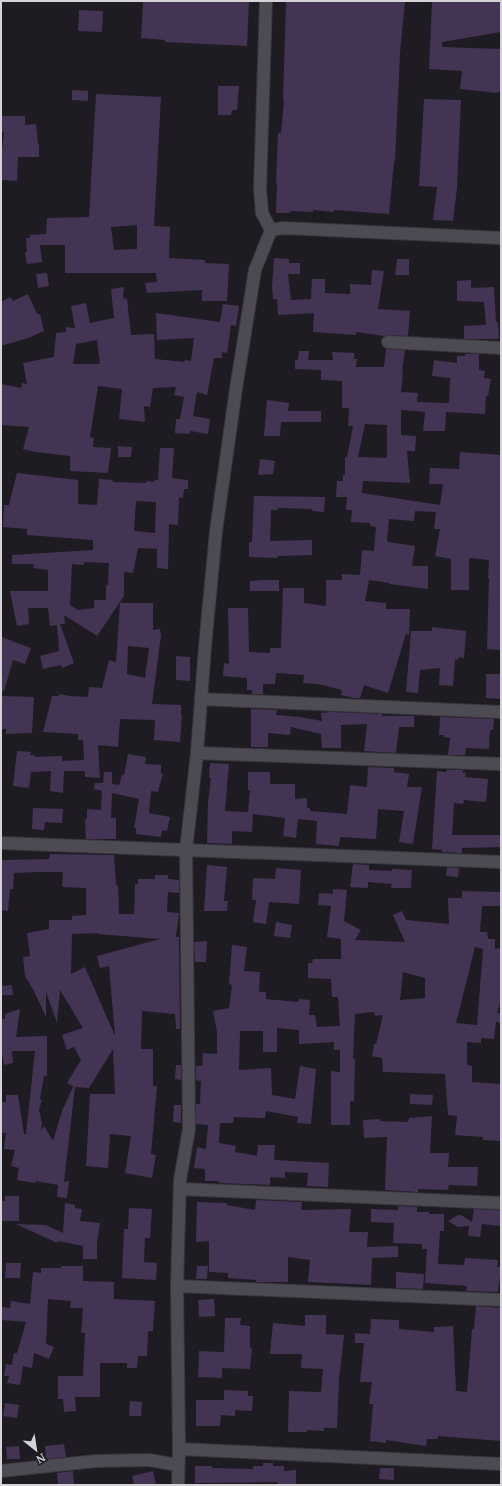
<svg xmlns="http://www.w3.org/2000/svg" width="502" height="1486" font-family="'PT Serif',serif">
  <rect width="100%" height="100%" fill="#1e1b23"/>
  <g fill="#443454" fill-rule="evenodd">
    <polygon points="143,1 249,1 247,46 165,42 165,40 141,38"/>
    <polygon points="286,1 405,1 400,53 395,161 394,161 389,214 334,210 334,212 313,210 313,212 290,211 290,213 276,213 277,183 276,183 278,133 281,133 284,101 283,101"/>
    <polygon points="432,1 501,1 501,32 442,42 442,47 501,49 501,92 497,92 497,93 460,89 462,71 429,69"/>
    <polygon points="79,10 103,11 102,32 78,31"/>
    <polygon points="218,86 239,86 237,110 232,110 231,115 218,115"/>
    <polygon points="72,90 88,91 88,101 72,100"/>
    <path d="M96,94L161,97L154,226L170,227L169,258L205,260V263L229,264L227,301H202V290L147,293L145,283L157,282L156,273H65V245H40L42,262L27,264L25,252H27L26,238H30V235L46,234L47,218L89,217ZM137,225V249L114,250L111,227Z"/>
    <polygon points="424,99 461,100 457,188 453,221 433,220 437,187 419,186"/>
    <polygon points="2,116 25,116 25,125 36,124 38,144 39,144 39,157 18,157 17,181 1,180 1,160 4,132 2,132"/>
    <polygon points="274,258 289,259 289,263 300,263 300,274 288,274 291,300 311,299 312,279 325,279 325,293 350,294 350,284 371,285 372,270 384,271 378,309 410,311 408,336 388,335 384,336 356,332 356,335 313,332 314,313 278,315 277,299 273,299 272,287"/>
    <polygon points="397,259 409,259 409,275 395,275"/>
    <polygon points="47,273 49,286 38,288 36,274"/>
    <polygon points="471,280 471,288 494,287 496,322 498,322 499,339 464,339 464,326 486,325 484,302 457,301 457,281"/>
    <path d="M124,287L123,298L127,299L131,335L154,334L155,359L184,362L185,360L191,361L194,338L157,340L156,313L220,322L223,304L239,306L236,326L231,325L227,353L222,352V358H214L207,395L197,392L193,416L210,419L208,434L190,431V434L175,433L176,419H180L184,397L174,395L176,387L153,388L150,407L144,406L145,422L119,419L122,389L98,386L90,437L94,438L93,447L111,448L108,473L70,471V456L35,452L23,449L29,427L1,425V384L21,388L22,383L27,384L23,363L54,357L56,333L66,332V327L75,328L71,306L86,303L90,323L114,318L111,289ZM97,340L100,364H73L76,344Z"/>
    <polygon points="28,294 37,314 40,314 44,331 28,338 1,346 1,302 10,297 13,301"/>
    <path d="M386,349L405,350L402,371H403L401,392L418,393L417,402L449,403L450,378L432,376L434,360L457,363V356H465V354H479V370L485,371L484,378L491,379L488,396L486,395L485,414L446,412L445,431H423L425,412L401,410V435L416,436L415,451H407L410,483L363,481L362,493L440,505L443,484H429L430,468L459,469L460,452L501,455V650L487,649L489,578H488L489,560L469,558V590H451V559L435,556L440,529H434L436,512L415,511L414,521L389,519L387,540L388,542L415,546L412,566H428V589L389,584L390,583L369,580L365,601L386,603V609H410L409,635L406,634L388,693L364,685L360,698H354L341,695L342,690L318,684L303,683L304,675L276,673L275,684H263V694H252V690H247V678L223,676L224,663L229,664L228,608H248L249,652L270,653V648H281L283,588H304V603L326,606V580H342V574L360,575L362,550L374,551L376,527L370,526V523L351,522L352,510H346L347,497H336L337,481H343V475H345V457H347L353,426H348L349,408H342V381L321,380V370L295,369V360H298L299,351H309L308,360H333L332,352L354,353V359H357L356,367H384ZM365,424L387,425V458L358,457Z"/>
    <polygon points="267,400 289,403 288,411 321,411 321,422 281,422 280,436 264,436"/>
    <polygon points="118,446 132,447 131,457 118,457"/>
    <path d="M160,448H174L172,478L188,480V489H184L183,498L179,497L178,525L169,524L168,569L157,568V549L138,548L133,573L124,572V596L97,636L64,615L65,624H60L74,663L62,668L61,665L43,669L40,656L59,651L57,625L50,626L48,608H28L29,624L17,626L10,591H48V570L33,568L34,564H12V555L93,550V540L27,535V529L3,527L4,505H9L17,473L78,480V504L97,505L99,479L113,480L112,482L146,483V481L154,482V480H158ZM136,501L156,502L155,533L134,531ZM84,562L109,563L108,585H106V600H94V608L78,610L70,605L72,564L84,565Z"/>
    <polygon points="260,459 275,461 273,474 258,475"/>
    <polygon points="254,496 325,497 324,512 312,511 312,509 278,508 278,510 271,510 270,541 312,540 312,555 278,556 277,558 249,557 249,542 252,542"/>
    <polygon points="262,580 279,580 279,591 250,591 250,581"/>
    <path d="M120,603H153V630L160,629L161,635L152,704L181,705V715H182L180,742L154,740L155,720L120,719L118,747L98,745L100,778L85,777V771H64L63,793L50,791L51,771L31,772L29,788L13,786L17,751L31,752L30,755H34V757L62,756V761L84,760L83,740H78V734L43,732L52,696H59V694L70,696L88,697L89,687L102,688L109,660L116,662ZM128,646L149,648L145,678L127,674Z"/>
    <polygon points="432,627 466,631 464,658 459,657 458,660 455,659 453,686 439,685 440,668 420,670 418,693 406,692 411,631 432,631"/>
    <polygon points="1,637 31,648 25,664 13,660 4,691 1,691"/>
    <polygon points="176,656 190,657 190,681 176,680"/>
    <polygon points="486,674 501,674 501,699 486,698"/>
    <polygon points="1,696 34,697 32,733 6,734 6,729 1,729"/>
    <polygon points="251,709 277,710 276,715 300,717 322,721 321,713 330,712 382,714 382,716 414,716 414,727 399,727 396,753 364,751 367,724 341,725 341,748 322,748 321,734 291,727 290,735 268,733 268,747 251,747"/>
    <polygon points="440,717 494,719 493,730 490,730 489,749 466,748 465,755 448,755 450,738 444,737 444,735 439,735"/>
    <polygon points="128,754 146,757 145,764 161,765 161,773 163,773 158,792 151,791 149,813 170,817 167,831 162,830 161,837 136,834 136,828 134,828 139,799 112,793 111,818 116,818 116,839 86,839 85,819 87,819 87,809 101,810 102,791 94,789 95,783 103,783 104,772 112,772 112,784 119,785 122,775 124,775"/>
    <polygon points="210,763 229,764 225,811 248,812 250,790 248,790 248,772 270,772 270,784 295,784 295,799 307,798 307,808 310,808 310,811 347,814 350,785 367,787 368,767 394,768 394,772 409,774 407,787 422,787 413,844 399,842 404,811 378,809 376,839 340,837 339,846 316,844 317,821 298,819 296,838 283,836 285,818 253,814 252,832 232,831 232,844 207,843 208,802 211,778 209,778"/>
    <polygon points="447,770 463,770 463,773 466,773 465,777 488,779 486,802 464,800 463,804 454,803 452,835 501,835 501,847 462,848 462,853 442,852 442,850 432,849 437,771 446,772"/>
    <polygon points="33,808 63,809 62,823 45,822 44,830 32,829"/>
    <path d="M50,854L114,855L116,885H118L119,914H134L135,884H138V879H155V875H168V879L179,880V893L168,892L167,912L179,913L176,937H179L180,1029H176L175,1014L142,1011L141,1049H153V1086H157L151,1154L156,1155L152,1178L125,1173L131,1136L110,1134L108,1168L86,1166L90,1094H115L113,1049L89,1088L74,1087L67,1083L81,1060L74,1047L67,1050L62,1035L83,1028L60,990L57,1023L46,992V1017L34,991L25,976L23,957L30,956L27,933L49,929V920H72V916L86,915V888L62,887L63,872H40L14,873L13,889H10L8,911L1,910V860L49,859ZM98,933V934L160,939L97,956L100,968L109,966L115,1036L85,967L71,974L72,934Z"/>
    <polygon points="353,864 369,865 369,870 392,871 392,869 412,870 411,888 391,888 392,884 368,882 368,888 350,887"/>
    <polygon points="207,865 227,867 224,901 228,901 227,911 204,911"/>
    <polygon points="447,867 459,868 458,877 446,876"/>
    <polygon points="276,868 301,870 299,904 269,902 266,924 253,922 256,900 252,900 253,878 275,879"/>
    <path d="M333,889L347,890L344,921L361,930L355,940L405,942L393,915L402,911L406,920L449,924L448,898H462V891L501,892V906H482L480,932H487L488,939H495V949L501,948V1001L497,1013H501V1023L496,1022L494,1039L481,1038V1043L467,1042V1065L472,1066V1082L501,1084V1141L483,1140V1137L455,1135L457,1116L448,1115L445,1074L383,1072L382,1058L372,1056L374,1044H376L383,1015L375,1016L374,1012L355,1014L353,1059H355L354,1101H350V1125H331V1071L340,1072V1050H334V1042L299,1044V1030L277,1028V1052H263V1031H240L239,1070L271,1068L272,1095L295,1099L300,1066L316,1069L311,1124L297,1123L298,1117L266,1111L265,1118L234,1117L233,1123H220L219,1143L236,1146L235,1152L257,1156L258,1145H275L274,1160L329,1163L328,1187L307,1186L308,1173L285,1172V1178L270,1177V1185L219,1183V1181H205V1169L194,1168L197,1147L206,1149L208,1125L196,1124V1104H200L201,1081L196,1080V1066H202L203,1053L217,1054V1032L213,1011L229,1008L232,985L229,984L232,945L247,947L244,971L260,972L259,992H266V999L298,1002L299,999L310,1000L309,1015H315L317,1027L340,1026L338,997H332L331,979L308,978V963H312L313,959H341V939L327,937L331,906L318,905L319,893L333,894ZM475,947L483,949L477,1025L456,1023ZM403,972L425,978V998L400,1000Z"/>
    <polygon points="276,922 292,925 290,938 274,936"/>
    <polygon points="207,941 206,962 195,962 194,942"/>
    <polygon points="12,985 13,995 1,995 1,986"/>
    <polygon points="20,1009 16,1037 47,1036 47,1076 44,1076 40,1099 42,1100 39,1110 42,1123 41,1131 44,1126 53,1141 62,1111 73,1087 75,1087 64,1182 69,1181 67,1198 57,1197 58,1185 36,1181 35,1183 17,1180 19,1168 11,1166 15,1150 4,1149 6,1133 1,1133 1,1102 6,1102 6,1095 18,1095 24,1134 26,1134 35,1051 12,1051 13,1063 4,1065 1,1047 1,1019 5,1019 5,1014"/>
    <polygon points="176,1065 181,1065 181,1080 175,1079"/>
    <polygon points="410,1094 433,1095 432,1105 410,1104"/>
    <polygon points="174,1105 181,1105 181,1123 173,1122"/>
    <polygon points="432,1116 430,1153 449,1153 448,1167 478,1167 477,1186 449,1185 448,1190 418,1189 418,1192 385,1190 387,1137 364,1138 363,1120 380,1119 380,1121 408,1122 409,1118"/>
    <polygon points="5,1196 19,1196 19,1221 1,1221 1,1201 5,1201"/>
    <polygon points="256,1200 302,1202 301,1210 351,1209 349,1232 368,1232 367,1247 398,1246 398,1257 372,1258 371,1285 308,1282 310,1260 288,1257 288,1282 256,1282 256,1280 228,1278 228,1273 209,1272 209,1241 196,1242 197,1202 227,1203 227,1205 255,1210"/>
    <polygon points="65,1203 75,1205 75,1208 82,1209 80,1221 100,1223 97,1243 97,1259 83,1259 83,1246 58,1241 57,1243 16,1224 46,1225 63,1233"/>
    <polygon points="398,1206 417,1207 417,1212 429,1212 429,1214 444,1214 444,1231 440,1231 438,1264 464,1265 465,1258 498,1260 497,1267 501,1267 498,1292 466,1291 467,1286 425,1283 427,1249 422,1249 422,1244 393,1243 394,1223 371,1222 371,1209 398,1210"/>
    <polygon points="129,1208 152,1209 150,1238 145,1238 144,1262 157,1263 156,1280 122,1278 124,1229 128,1229"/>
    <polygon points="474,1209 501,1210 501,1226 482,1224 480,1237 468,1236 469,1226 458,1227 448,1221 458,1215 461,1215 472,1222"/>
    <polygon points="6,1263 21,1263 20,1278 5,1278"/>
    <polygon points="61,1266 83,1266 83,1281 114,1282 114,1299 155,1301 153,1331 148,1331 147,1356 138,1356 137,1368 127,1368 127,1363 100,1363 100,1397 75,1397 76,1411 64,1412 63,1399 58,1399 58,1376 83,1376 85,1333 81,1333 83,1308 70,1308 71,1301 48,1299 46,1344 54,1347 49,1359 34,1353 32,1368 23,1366 20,1385 7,1383 9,1376 4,1376 6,1364 12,1365 14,1353 17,1353 26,1322 1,1320 1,1307 10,1308 11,1301 30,1304 33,1272 41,1273 41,1268 61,1268"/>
    <polygon points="197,1266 208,1266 207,1279 196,1279"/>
    <polygon points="396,1272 424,1274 423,1289 396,1288"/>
    <polygon points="214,1299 215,1316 199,1317 198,1300"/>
    <polygon points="476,1306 501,1308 501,1441 438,1436 438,1439 427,1439 426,1446 386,1440 386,1443 370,1441 373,1404 369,1404 372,1382 360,1382 364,1343 355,1343 355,1333 370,1334 371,1319 399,1320 399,1329 434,1332 434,1327 453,1326 456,1391 467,1392 472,1329 474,1329"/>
    <polygon points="305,1315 326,1315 326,1334 344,1335 339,1380 337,1428 324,1428 324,1431 307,1430 307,1432 288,1432 289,1391 321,1392 323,1369 301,1368 302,1354 270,1354 273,1323 305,1326"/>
    <polygon points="225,1318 241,1318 240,1325 250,1326 250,1348 252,1348 250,1369 222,1368 222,1378 198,1377 199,1351 224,1352"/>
    <polygon points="224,1390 248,1391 248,1396 253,1396 252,1411 235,1410 235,1416 221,1415 220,1426 196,1426 196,1400 224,1400"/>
    <polygon points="130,1401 142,1402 141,1416 129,1416"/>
    <polygon points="5,1403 19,1405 17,1418 3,1416"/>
    <polygon points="64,1444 66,1457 46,1459 45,1446"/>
    <polygon points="19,1446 20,1459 7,1459 6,1447"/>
    <polygon points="263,1463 273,1463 273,1466 284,1466 284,1471 296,1470 296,1485 278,1485 278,1482 195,1483 195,1466 212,1466 212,1468 253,1469 253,1466 263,1466"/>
    <polygon points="380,1468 394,1468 394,1480 379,1479"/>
    <polygon points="73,1471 74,1485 58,1485 57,1473"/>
    <polygon points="153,1471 156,1485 134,1485 132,1476"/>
  </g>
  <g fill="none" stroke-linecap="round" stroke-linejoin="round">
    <defs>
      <g id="street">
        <polyline points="266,1 260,189 262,213 271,230"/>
        <polyline points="271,230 283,228 501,238"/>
        <polyline points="388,342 501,348"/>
        <polyline points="201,699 501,712"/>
        <polyline points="197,753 501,764"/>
        <polyline points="1,843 501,862"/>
        <polyline points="180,1189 501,1203"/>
        <polyline points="177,1286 501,1300"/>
        <polyline points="179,1449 501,1464"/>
        <polyline points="1,1471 96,1461 149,1460 178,1465"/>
        <polyline points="178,1485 179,1449 177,1286 180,1180 189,1129 186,850 197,753 205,647 216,531 236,389 255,270 271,230"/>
      </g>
    </defs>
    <use href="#street" stroke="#39373d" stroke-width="14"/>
    <use href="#street" stroke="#4e4a54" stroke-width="12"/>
  </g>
  <rect width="502" height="1486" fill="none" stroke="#d5d2d8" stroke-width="4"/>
  <g transform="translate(36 1450) rotate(150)" stroke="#1e1b23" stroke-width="3" paint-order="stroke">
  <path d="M0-3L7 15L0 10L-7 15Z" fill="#d5d2d8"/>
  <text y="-6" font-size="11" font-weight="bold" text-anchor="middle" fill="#d5d2d8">N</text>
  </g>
</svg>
